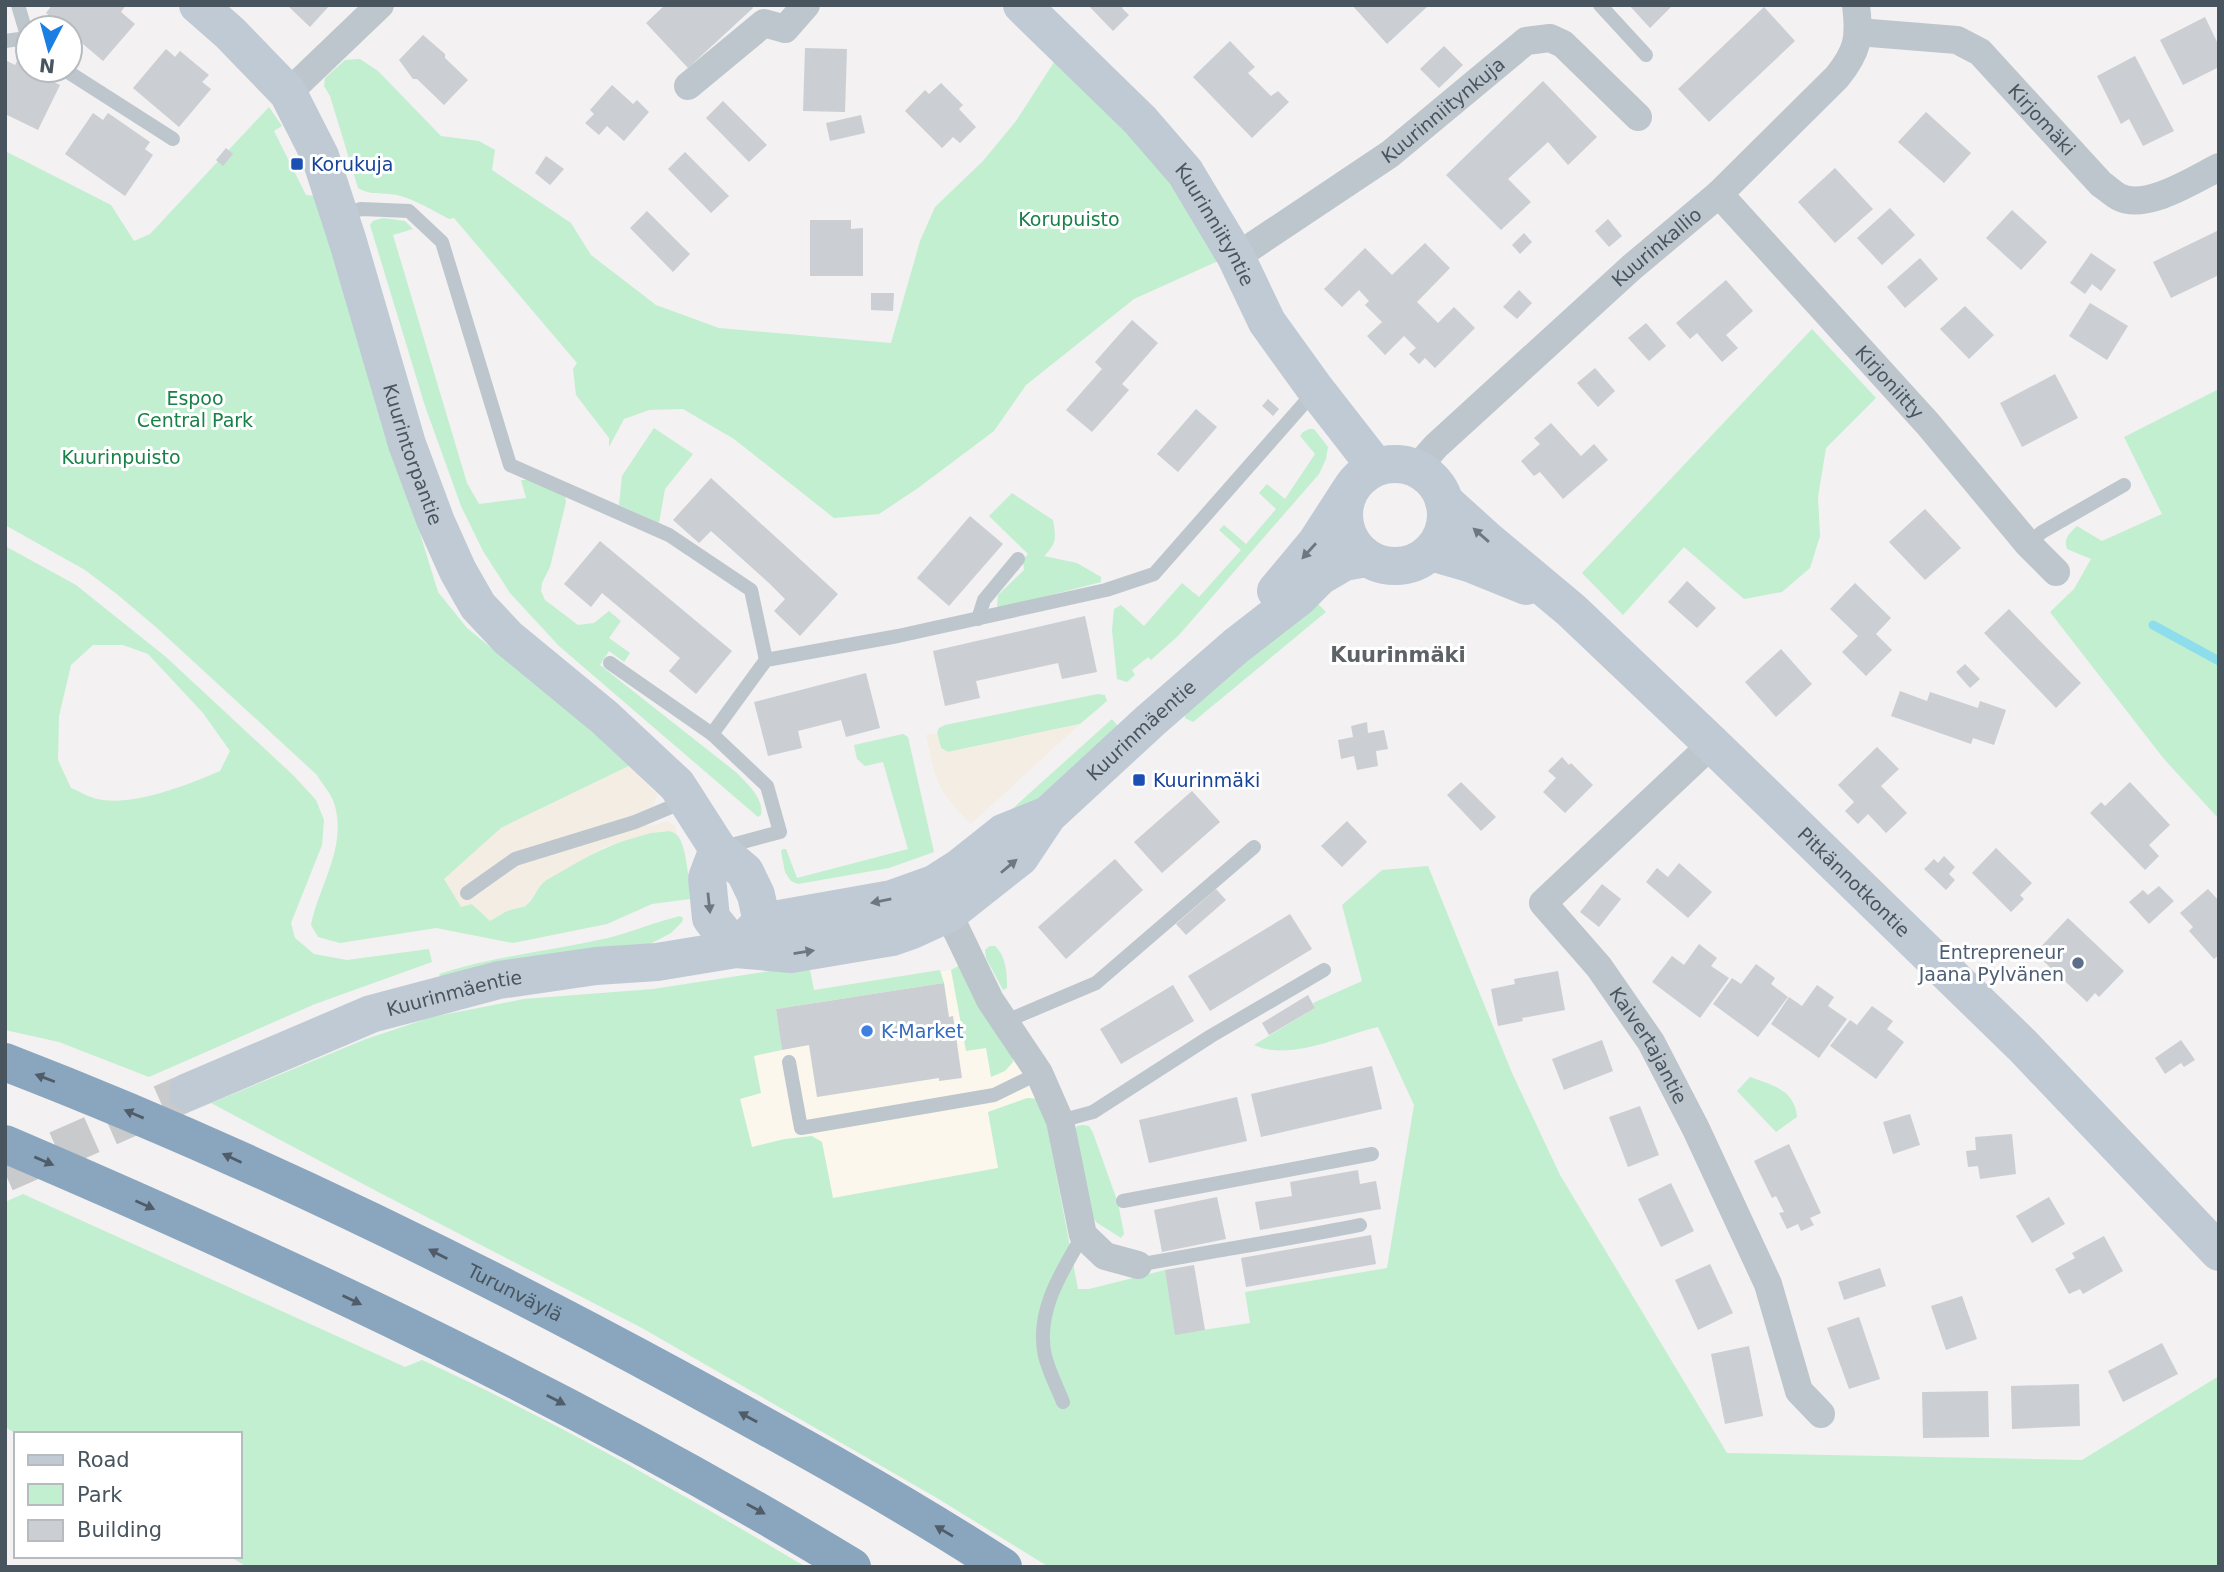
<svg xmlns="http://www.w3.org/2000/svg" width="2224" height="1572" font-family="'DejaVu Sans',sans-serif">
  <rect width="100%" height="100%" fill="#f3f1f1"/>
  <polygon fill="#fcf7ec" points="960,965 1042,1099 998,1168 832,1198 822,1142 812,1136 785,1139 752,1148 680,1023 813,990 951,970"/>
  <g fill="#c1efd0" fill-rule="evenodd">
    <path d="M1058,56L1145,143L1218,261L1134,299L1026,385L994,431L918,488L879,514L834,518L734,439L683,409L649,410L624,419L609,447V438L576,395L573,369L577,363L454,218L449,219C432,210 416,200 397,195C383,192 371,196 358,188L330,96L324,86L325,78L345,60L360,59L378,71L441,136L479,141L495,150L492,170L571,223L591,255L656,305L719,328L891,343L920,241L935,207L983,161L1016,121Z"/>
    <path d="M269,107L282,126L274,131L306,195L316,196L438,592L467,628L577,718L629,766L501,828L472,904L490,920C497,917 503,912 509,910C514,908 521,908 525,906C534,900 537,887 545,881C563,868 662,814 678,836C687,848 689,883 690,899L652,904L607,924L513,943L436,928L340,943L318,937L311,925C319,885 348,846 334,803C331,793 322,784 317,775L157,628L118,595L85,570L5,525V151L111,205L134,241L150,234Z"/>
    <path d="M383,218L405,221L413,229L393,235L467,483L479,504L526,498L521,480H532L565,496L566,502L550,567L542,583L541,591L545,600L578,625L594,623L609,611L621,621L609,638L630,653L624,662L609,651L600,665L737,773C748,785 764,798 761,815L758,817L559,646L510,593L483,551L461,506L425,406L370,225L373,221Z"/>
    <polygon points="1812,329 1876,398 1826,448 1818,497 1820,536 1810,568 1782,592 1744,599 1684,547 1623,615 1582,573"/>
    <path d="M2219,389V819L2164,759L2050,612L2074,589L2091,559L2067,549C2063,538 2070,533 2077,526L2102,541L2162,514L2124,437Z"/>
    <polygon points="654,428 693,454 665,489 659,523 619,505 622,476"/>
    <polygon points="1309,429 1314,429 1328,447 1326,459 1319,474 1179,635 1151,660 1148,657 1132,670 1135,675 1127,682 1117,679 1112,630 1114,609 1121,605 1144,626 1182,583 1199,597 1241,550 1219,530 1224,525 1246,544 1276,509 1259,493 1267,484 1285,499 1315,454 1300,436 1303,432"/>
    <path d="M1012,493L1053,520C1056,538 1057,543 1044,556L1077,563L1101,577V582L1000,608L997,606L998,595L1024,570L1023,560L1028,554L989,516Z"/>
    <path d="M5,546L76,585L166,657L294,776L316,800L324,820L322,845L291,923L295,938L314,954L347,960L429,949L432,962L315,1004L149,1077L59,1042L5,1030ZM93,645H123L148,654L203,713L230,751L220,771C187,785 133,807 97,799C88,797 79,791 71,788L58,760L59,716L71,665Z"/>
    <polygon points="1316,602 1326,612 1193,722 1185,718 1185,714"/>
    <polygon points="1098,694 1105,695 1107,701 1080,724 948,752 941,748 937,733 939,728 945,725"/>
    <path d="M1112,719L1117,725C1094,762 1053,789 1016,813L1011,810Z"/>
    <polygon points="903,734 908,737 934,852 889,868 798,884 791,881 785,872 781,851 783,849 786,849 797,878 908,849 883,762 865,766 857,759 854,745"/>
    <path d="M1428,866L1512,1073L1560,1175L1727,1453L2082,1460L2219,1376V1567H1049L937,1498L642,1328L382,1194L211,1103L366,1039L432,1017L524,999L653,989L809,965L814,990L940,970L944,983L776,1009L782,1050L754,1056L761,1093L740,1099L752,1147L785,1139L812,1136L822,1142L833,1198L998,1168L988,1112L1027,1098L1042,1099L1078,1289H1089L1165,1270L1176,1334L1250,1323L1245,1292L1387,1268L1414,1105L1378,1027C1342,1035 1290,1062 1254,1045L1315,1008L1313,1003L1362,981L1342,905L1382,870Z"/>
    <path d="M680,916L683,918L682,922L671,933L650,944L442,981L439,974C494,956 551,951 608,938C632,932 655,922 680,916Z"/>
    <path d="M990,946H995C1006,956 1007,974 1007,988L1003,990L986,958L985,950Z"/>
    <polygon points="960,965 1012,1049 1013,1062 1005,1071 991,1077 986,1048 966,1051 951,970"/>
    <path d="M1750,1077C1772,1085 1795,1090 1797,1117L1776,1132L1737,1091Z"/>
    <polygon points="1083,1125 1089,1126 1093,1133 1118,1203 1124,1234 1121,1238 1096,1222 1089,1212 1075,1130 1077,1126"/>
    <path d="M23,1194L405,1367L422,1360C554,1420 681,1493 806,1567H247L229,1556H240V1434H17L5,1427V1202Z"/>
  </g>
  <g fill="#f4ede3">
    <path d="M1080,724L971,824C936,789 936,782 926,735L937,733L941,748L948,752Z"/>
    <polygon points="629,766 657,795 654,805 644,811 644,825 652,826 666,821 675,826 677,835 671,831 651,833 606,846 543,882 525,906 507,911 490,921 472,904 461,907 444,879 501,828"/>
  </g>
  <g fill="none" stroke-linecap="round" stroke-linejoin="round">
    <polyline stroke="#8eddec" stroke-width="9" points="2153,625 2219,661"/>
  </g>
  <g fill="#cbced3">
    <polygon points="52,5 126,5 121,12 135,24 103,61 70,33 70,28 64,28 46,13"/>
    <polygon points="287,5 330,5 310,27"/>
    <polygon points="665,5 697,7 751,5 753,8 688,68 646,23"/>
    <polygon points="1088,5 1124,5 1122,8 1129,15 1113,31"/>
    <polygon points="1352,5 1429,5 1387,44"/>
    <polygon points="1629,5 1669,5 1671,7 1650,28"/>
    <polygon points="1764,7 1795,41 1709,122 1678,89"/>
    <polygon points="2205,17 2219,46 2219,67 2183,85 2160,40"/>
    <polygon points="423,35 445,54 445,58 468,80 444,105 417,79 413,79 399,60"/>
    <polygon points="1230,41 1255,67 1248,73 1271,96 1278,91 1289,102 1252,138 1193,77"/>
    <polygon points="1444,46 1463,65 1439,88 1420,69"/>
    <polygon points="805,48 847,49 845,112 803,111"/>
    <polygon points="166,49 175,57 180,51 209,75 202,82 211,89 179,127 133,88"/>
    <polygon points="20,55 28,59 28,70 49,70 54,72 50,80 60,85 38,130 5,114 5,60 15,65"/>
    <polygon points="2135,56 2174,131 2143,146 2129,119 2121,124 2097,76"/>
    <polygon points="1543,81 1597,137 1568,165 1548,142 1508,179 1531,202 1501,230 1446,175"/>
    <polygon points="941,83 963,105 959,109 976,127 960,143 953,137 942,148 905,111 925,90 929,94"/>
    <polygon points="612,85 633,104 637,100 649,112 624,141 607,126 599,135 585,123 594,114 590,110"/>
    <polygon points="723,101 767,145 749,162 706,118"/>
    <polygon points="1926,112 1971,153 1944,183 1898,142"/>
    <polygon points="93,113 103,120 108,113 150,142 145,149 153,155 125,196 65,154"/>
    <polygon points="861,115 865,133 830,141 826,123"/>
    <polygon points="226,148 233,154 223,166 216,160"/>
    <polygon points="685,152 729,196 711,213 668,169"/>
    <polygon points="546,156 564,169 550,185 535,173"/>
    <polygon points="1835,168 1873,209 1835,243 1798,202"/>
    <polygon points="1890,208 1915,235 1882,265 1857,238"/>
    <polygon points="2012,210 2047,242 2021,270 1986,238"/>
    <polygon points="647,211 690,254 673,272 630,228"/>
    <polygon points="1608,219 1622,236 1609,247 1595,231"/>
    <polygon points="810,220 851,220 851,229 863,228 863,276 810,276"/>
    <polygon points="2219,230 2219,275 2171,298 2153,262"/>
    <polygon points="1524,233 1532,242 1520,254 1512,245"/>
    <polygon points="1425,243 1450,268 1417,302 1438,323 1454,307 1475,328 1435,368 1425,358 1419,364 1409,354 1416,348 1404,336 1385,355 1367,336 1382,322 1365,305 1369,301 1359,290 1342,307 1324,289 1365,248 1392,275"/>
    <polygon points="2091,253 2116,270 2101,291 2092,284 2085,294 2070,283"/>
    <polygon points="1920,258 1938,279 1905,308 1887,287"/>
    <polygon points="1726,280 1753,311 1726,335 1738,348 1722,362 1697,333 1690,339 1676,323"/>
    <polygon points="1519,290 1532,303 1517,319 1503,307"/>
    <polygon points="871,293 894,293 893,311 871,310"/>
    <polygon points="2090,303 2128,326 2107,360 2069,336"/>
    <polygon points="1965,306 1994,335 1969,359 1940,329"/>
    <polygon points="1132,320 1158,343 1122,384 1129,390 1092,432 1066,410 1102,369 1095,362"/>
    <polygon points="1646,323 1666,346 1649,361 1628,338"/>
    <polygon points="1595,368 1615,391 1598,407 1577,383"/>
    <polygon points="2055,374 2078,418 2022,447 2000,403"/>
    <polygon points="1268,399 1279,409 1273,416 1262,406"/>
    <polygon points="1196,409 1217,427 1178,472 1157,454"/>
    <polygon points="1551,423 1581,456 1594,444 1608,460 1563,499 1540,472 1534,476 1521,461 1540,444 1534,438"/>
    <polygon points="711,478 838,594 800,636 774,611 785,599 770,584 711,531 699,543 673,520"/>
    <polygon points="1925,509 1961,548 1925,580 1889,542"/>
    <polygon points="970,516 1003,544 949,606 917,578"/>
    <polygon points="600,541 732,651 696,694 669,671 680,658 602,593 591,607 564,584"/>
    <polygon points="1687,581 1716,608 1697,628 1668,602"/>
    <polygon points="1855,583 1891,618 1876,634 1892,650 1866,676 1842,652 1858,636 1830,609"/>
    <polygon points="2009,609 2081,683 2056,708 1984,633"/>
    <polygon points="1085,616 1097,672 1062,679 1058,663 976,681 980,698 945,706 933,651"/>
    <polygon points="1781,649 1812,684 1776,717 1745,682"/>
    <polygon points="1965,664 1980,679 1970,688 1956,672"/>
    <polygon points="866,673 880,728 846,737 841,720 798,731 802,748 768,756 754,702"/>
    <polygon points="1900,691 1927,701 1930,692 1978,708 1980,701 2006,710 1994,745 1973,738 1971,744 1891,716"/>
    <polygon points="1367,722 1368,733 1384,730 1388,749 1376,751 1378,766 1357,770 1354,756 1341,759 1338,740 1353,737 1351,726"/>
    <polygon points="1877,747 1899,769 1881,786 1907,813 1886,833 1868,814 1858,824 1845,811 1854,802 1838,785"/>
    <polygon points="1562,757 1569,765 1571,763 1593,785 1565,813 1543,792 1556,778 1548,771"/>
    <polygon points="1461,782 1496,817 1481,831 1447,795"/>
    <polygon points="2130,782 2170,825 2149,845 2159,856 2145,870 2090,813 2101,802 2105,806"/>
    <polygon points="1192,791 1220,822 1162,873 1134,842"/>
    <polygon points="1347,821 1367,842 1342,867 1321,846"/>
    <polygon points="1996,848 2032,883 2020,895 2024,899 2011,912 1972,873"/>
    <polygon points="1944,856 1955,867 1949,874 1955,880 1946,890 1924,869 1934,859 1938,863"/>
    <polygon points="1115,859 1143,890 1066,959 1038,927"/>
    <polygon points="1679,863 1712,892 1688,918 1646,882 1657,868 1668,877"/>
    <polygon points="1602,884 1621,899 1599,927 1580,912"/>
    <polygon points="2159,886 2174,901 2149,924 2129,902 2143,890 2148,895"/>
    <polygon points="1216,889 1226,900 1186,935 1176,924"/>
    <polygon points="2208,889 2219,901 2219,955 2214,959 2189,931 2193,927 2180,913"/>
    <polygon points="1290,914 1312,949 1210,1011 1188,976"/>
    <polygon points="2068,918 2124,971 2099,997 2095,993 2087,1002 2035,953"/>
    <polygon points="1699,944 1717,958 1711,966 1729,978 1700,1018 1652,982 1672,956 1684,965"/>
    <polygon points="1756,964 1775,978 1771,984 1788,997 1758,1037 1713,1004 1732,978 1741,984"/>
    <polygon points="1558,971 1565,1010 1522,1018 1523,1021 1498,1026 1491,989 1515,984 1514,979"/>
    <polygon points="944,983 949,1017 953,1016 962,1078 939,1081 939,1078 817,1097 809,1045 782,1050 776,1009"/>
    <polygon points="1173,985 1194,1021 1121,1064 1100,1029"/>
    <polygon points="1817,985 1834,997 1828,1006 1847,1019 1819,1058 1771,1024 1789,997 1802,1006"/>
    <polygon points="1308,995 1315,1008 1269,1035 1262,1023"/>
    <polygon points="1872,1006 1893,1021 1887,1029 1904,1042 1876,1079 1830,1046 1850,1020 1857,1025"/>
    <polygon points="1602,1040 1613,1071 1564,1090 1552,1059"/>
    <polygon points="2181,1040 2195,1060 2184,1067 2181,1063 2165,1074 2155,1058"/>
    <polygon points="1372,1066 1382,1109 1261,1137 1251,1094"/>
    <polygon points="1237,1097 1247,1141 1149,1163 1139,1120"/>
    <polygon points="1640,1106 1659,1155 1628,1167 1609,1117"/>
    <polygon points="1910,1114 1920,1145 1893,1154 1883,1122"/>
    <polygon points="2012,1134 2016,1174 1980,1179 1978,1166 1968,1167 1966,1151 1976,1150 1975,1137"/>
    <polygon points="1789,1144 1821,1213 1810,1218 1814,1225 1801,1231 1798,1224 1787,1229 1779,1213 1784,1212 1776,1196 1772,1198 1754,1161"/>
    <polygon points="1358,1170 1360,1184 1376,1181 1381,1209 1260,1230 1255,1202 1292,1196 1290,1182"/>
    <polygon points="1671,1183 1694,1231 1661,1247 1638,1199"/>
    <polygon points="1217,1197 1226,1239 1162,1252 1154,1210"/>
    <polygon points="2049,1197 2065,1224 2032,1243 2016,1216"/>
    <polygon points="1371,1235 1376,1264 1246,1287 1241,1258"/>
    <polygon points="2104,1236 2123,1271 2083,1294 2080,1289 2069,1294 2055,1269 2075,1258 2072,1253"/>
    <polygon points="1710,1264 1733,1313 1698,1330 1675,1280"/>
    <polygon points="1194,1265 1205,1330 1175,1335 1165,1270"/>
    <polygon points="1880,1268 1886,1286 1844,1300 1838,1282"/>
    <polygon points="1962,1296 1977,1339 1946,1350 1931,1306"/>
    <polygon points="1859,1317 1880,1379 1849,1389 1827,1328"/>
    <polygon points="2162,1343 2178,1374 2123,1402 2108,1371"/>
    <polygon points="1749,1346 1763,1416 1725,1424 1711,1354"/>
    <polygon points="2079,1384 2080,1426 2012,1429 2011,1386"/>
    <polygon points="1988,1391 1989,1437 1923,1438 1922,1392"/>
  </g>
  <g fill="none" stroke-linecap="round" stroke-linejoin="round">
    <polyline stroke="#c8cacc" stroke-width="38" stroke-dasharray="38 19" stroke-linecap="butt" points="5,1173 188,1092"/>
    <g stroke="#bdc6cd" stroke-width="14">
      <polyline points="18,5 28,39"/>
      <polyline points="1600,5 1646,55"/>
      <polyline points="5,41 27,38"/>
      <polyline points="65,70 173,139"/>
      <polyline points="341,215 361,209 409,211 442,242 510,465 669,535 751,590 766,660"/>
      <polyline points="2028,544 2042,532 2124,485"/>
      <polyline points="978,619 984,600 1018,559"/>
      <polyline points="610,663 712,734 767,786 780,832 724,847"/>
      <polyline points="712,734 766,660 898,636 1106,590 1154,574 1315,391"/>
      <polyline points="467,893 515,859 635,822 685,801"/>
      <polyline points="1004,1022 1096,983 1254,847"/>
      <polyline points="789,1062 801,1128 994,1095 1039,1073"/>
      <polyline points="1060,1121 1093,1112 1211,1036 1324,970"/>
      <polyline points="1123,1201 1372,1154"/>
      <path d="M1138,1265C1212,1251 1286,1240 1360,1225"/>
      <path d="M1063,1402C1057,1387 1049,1372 1045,1356C1035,1312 1062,1271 1083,1235"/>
    </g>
    <g stroke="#bdc6cd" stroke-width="28">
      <path id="s1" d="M1858,32L1957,40L1980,52L2101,184C2107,188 2113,194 2119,197C2146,211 2195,179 2219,167"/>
      <polyline points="688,86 764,23 785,29 806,5"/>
      <polyline points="288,93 380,5"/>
      <path id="s2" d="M1719,194L1928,424L2028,544L2056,572"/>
      <path id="s3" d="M1236,257L1390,154L1526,41L1550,38L1563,44L1638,117"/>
      <path id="s4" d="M1420,471L1428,455L1436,446L1632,267L1719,194L1837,77C1858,51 1860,38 1856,5"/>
      <path id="s5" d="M1712,744L1543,903L1599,967L1651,1042L1696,1129L1768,1284L1799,1391L1821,1414"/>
      <polyline points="940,896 990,1000 1039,1073 1060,1121 1083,1235 1105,1256 1138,1265"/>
    </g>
    <g stroke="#bfcad4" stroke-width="38">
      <path id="s6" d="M198,5L230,33L288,93L320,156L348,242L407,444L436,522L458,571L478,606L508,638L604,717L677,785L718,849L745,872L756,895L762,922"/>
      <path id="s7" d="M1022,5L1140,120L1185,172L1236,257L1267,322L1316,390L1376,467"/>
      <circle cx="1395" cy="515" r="51"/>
      <path id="s8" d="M1444,501L1486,539L1571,610L1712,744L2022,1045L2219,1252"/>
      <polyline points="1431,552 1469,563 1526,586"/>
      <polyline points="1276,591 1316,543 1347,495"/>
      <polyline points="718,849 707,878 711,918 736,949"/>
      <polyline points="744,940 762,922 892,899 934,884 959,868 1003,833 1048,815"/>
      <path id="s9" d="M188,1092L371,1014L499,980L596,966L657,962L736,949L791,954L892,937L912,930L949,913L1020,857L1048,815L1151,720L1236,646L1298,598L1320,576L1344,562L1366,558"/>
    </g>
    <g stroke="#8aa6bf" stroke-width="38">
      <path id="s10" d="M5,1062C236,1151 460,1260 677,1378C787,1438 897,1498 1003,1567"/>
      <path d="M5,1144C295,1268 582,1403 852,1567"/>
    </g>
  </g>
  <defs><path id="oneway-solid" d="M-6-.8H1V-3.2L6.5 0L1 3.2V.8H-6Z" transform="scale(1.75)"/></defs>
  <g fill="#6c7881">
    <use href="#oneway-solid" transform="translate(1481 535) rotate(-139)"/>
    <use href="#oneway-solid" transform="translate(1309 551) rotate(132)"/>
    <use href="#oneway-solid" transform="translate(1009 866) rotate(-40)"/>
    <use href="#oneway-solid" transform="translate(881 901) rotate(169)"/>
    <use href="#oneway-solid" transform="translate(709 903) rotate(84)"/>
    <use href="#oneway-solid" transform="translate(804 952) rotate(-9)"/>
  </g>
  <g fill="#505d68">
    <use href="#oneway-solid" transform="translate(45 1078) rotate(-159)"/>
    <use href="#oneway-solid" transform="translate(134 1114) rotate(-157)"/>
    <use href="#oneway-solid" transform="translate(232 1158) rotate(-155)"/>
    <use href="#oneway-solid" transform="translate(44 1161) rotate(23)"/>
    <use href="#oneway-solid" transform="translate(145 1205) rotate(24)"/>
    <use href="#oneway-solid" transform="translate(438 1254) rotate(-153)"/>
    <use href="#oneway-solid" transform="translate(352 1300) rotate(26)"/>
    <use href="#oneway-solid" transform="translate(556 1400) rotate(27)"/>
    <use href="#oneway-solid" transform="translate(748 1417) rotate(-151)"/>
    <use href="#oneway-solid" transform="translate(756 1509) rotate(29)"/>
    <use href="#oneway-solid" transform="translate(944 1531) rotate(-149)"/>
  </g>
  <g fill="#1a4fb4" stroke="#fff" stroke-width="2.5">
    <rect x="290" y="157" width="14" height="14" rx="3.5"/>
    <rect x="1132" y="773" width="14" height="14" rx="3.5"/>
  </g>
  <circle fill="#5c6f8a" stroke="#fff" stroke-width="2.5" cx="2078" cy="963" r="7"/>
  <circle fill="#3f7fe0" stroke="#fff" stroke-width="2.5" cx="867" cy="1031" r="7"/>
  <g text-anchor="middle" stroke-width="6" stroke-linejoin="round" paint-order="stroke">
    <g font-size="19" fill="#49555e" stroke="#fff">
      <text dy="7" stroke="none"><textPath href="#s3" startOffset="254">Kuurinniitynkuja</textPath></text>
      <text dy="7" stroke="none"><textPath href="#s1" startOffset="217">Kirjomäki</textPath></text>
      <text dy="7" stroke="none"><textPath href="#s7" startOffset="294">Kuurinniityntie</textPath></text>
      <text dy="7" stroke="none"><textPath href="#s4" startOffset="327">Kuurinkallio</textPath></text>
      <text dy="7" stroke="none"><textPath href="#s2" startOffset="254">Kirjoniitty</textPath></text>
      <text dy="7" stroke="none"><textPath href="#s6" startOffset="509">Kuurintorpantie</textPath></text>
      <text dy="7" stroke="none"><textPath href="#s9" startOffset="1057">Kuurinmäentie</textPath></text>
      <text dy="7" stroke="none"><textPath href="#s8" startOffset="560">Pitkännotkontie</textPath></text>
      <text dy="7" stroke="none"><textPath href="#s9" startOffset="285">Kuurinmäentie</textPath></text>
      <text dy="7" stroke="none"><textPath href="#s5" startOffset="410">Kaivertajantie</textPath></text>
      <text dy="7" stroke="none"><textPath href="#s10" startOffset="560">Turunväylä</textPath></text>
    </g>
    <g font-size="19" fill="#164399" stroke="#fff" text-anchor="start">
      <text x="311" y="171">Korukuja</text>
      <text x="1153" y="787">Kuurinmäki</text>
    </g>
    <g font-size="19" fill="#188147" stroke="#fff">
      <text x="1069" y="226">Korupuisto</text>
      <text x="195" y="405">Espoo<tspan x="195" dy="22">Central Park</tspan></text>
      <text x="121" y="464">Kuurinpuisto</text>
    </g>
    <g font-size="19" fill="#4e5e75" stroke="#fff" text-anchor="end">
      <text x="2064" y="959">Entrepreneur<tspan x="2064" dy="22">Jaana Pylvänen</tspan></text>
    </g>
    <g font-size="19" fill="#366cbe" stroke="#fff" text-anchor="start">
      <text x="881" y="1038">K-Market</text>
    </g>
    <g font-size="21" font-weight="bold" fill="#5d6266" stroke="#fff">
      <text x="1398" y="662">Kuurinmäki</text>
    </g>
  </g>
  <rect width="2224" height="1572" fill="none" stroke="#49555e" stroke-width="14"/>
  <rect x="14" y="1432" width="228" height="126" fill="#ffffff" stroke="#b6bbbf" stroke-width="2"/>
  <rect x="28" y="1455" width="35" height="10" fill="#bfcad4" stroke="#b6bbbf" stroke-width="2"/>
  <text x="77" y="1467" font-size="21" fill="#49555e">Road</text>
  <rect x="28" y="1484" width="35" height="21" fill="#c1efd0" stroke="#b6bbbf" stroke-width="2"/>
  <text x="77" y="1502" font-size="21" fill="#49555e">Park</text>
  <rect x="28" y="1520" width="35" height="21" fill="#cbced3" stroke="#b6bbbf" stroke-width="2"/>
  <text x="77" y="1537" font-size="21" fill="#49555e">Building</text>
  <g transform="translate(49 49) rotate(186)"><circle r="33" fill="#ffffff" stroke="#b6bbbf" stroke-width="2"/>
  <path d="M0-5L12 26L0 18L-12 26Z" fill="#1b7ee3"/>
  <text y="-10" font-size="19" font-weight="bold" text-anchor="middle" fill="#49555e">N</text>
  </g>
</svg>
